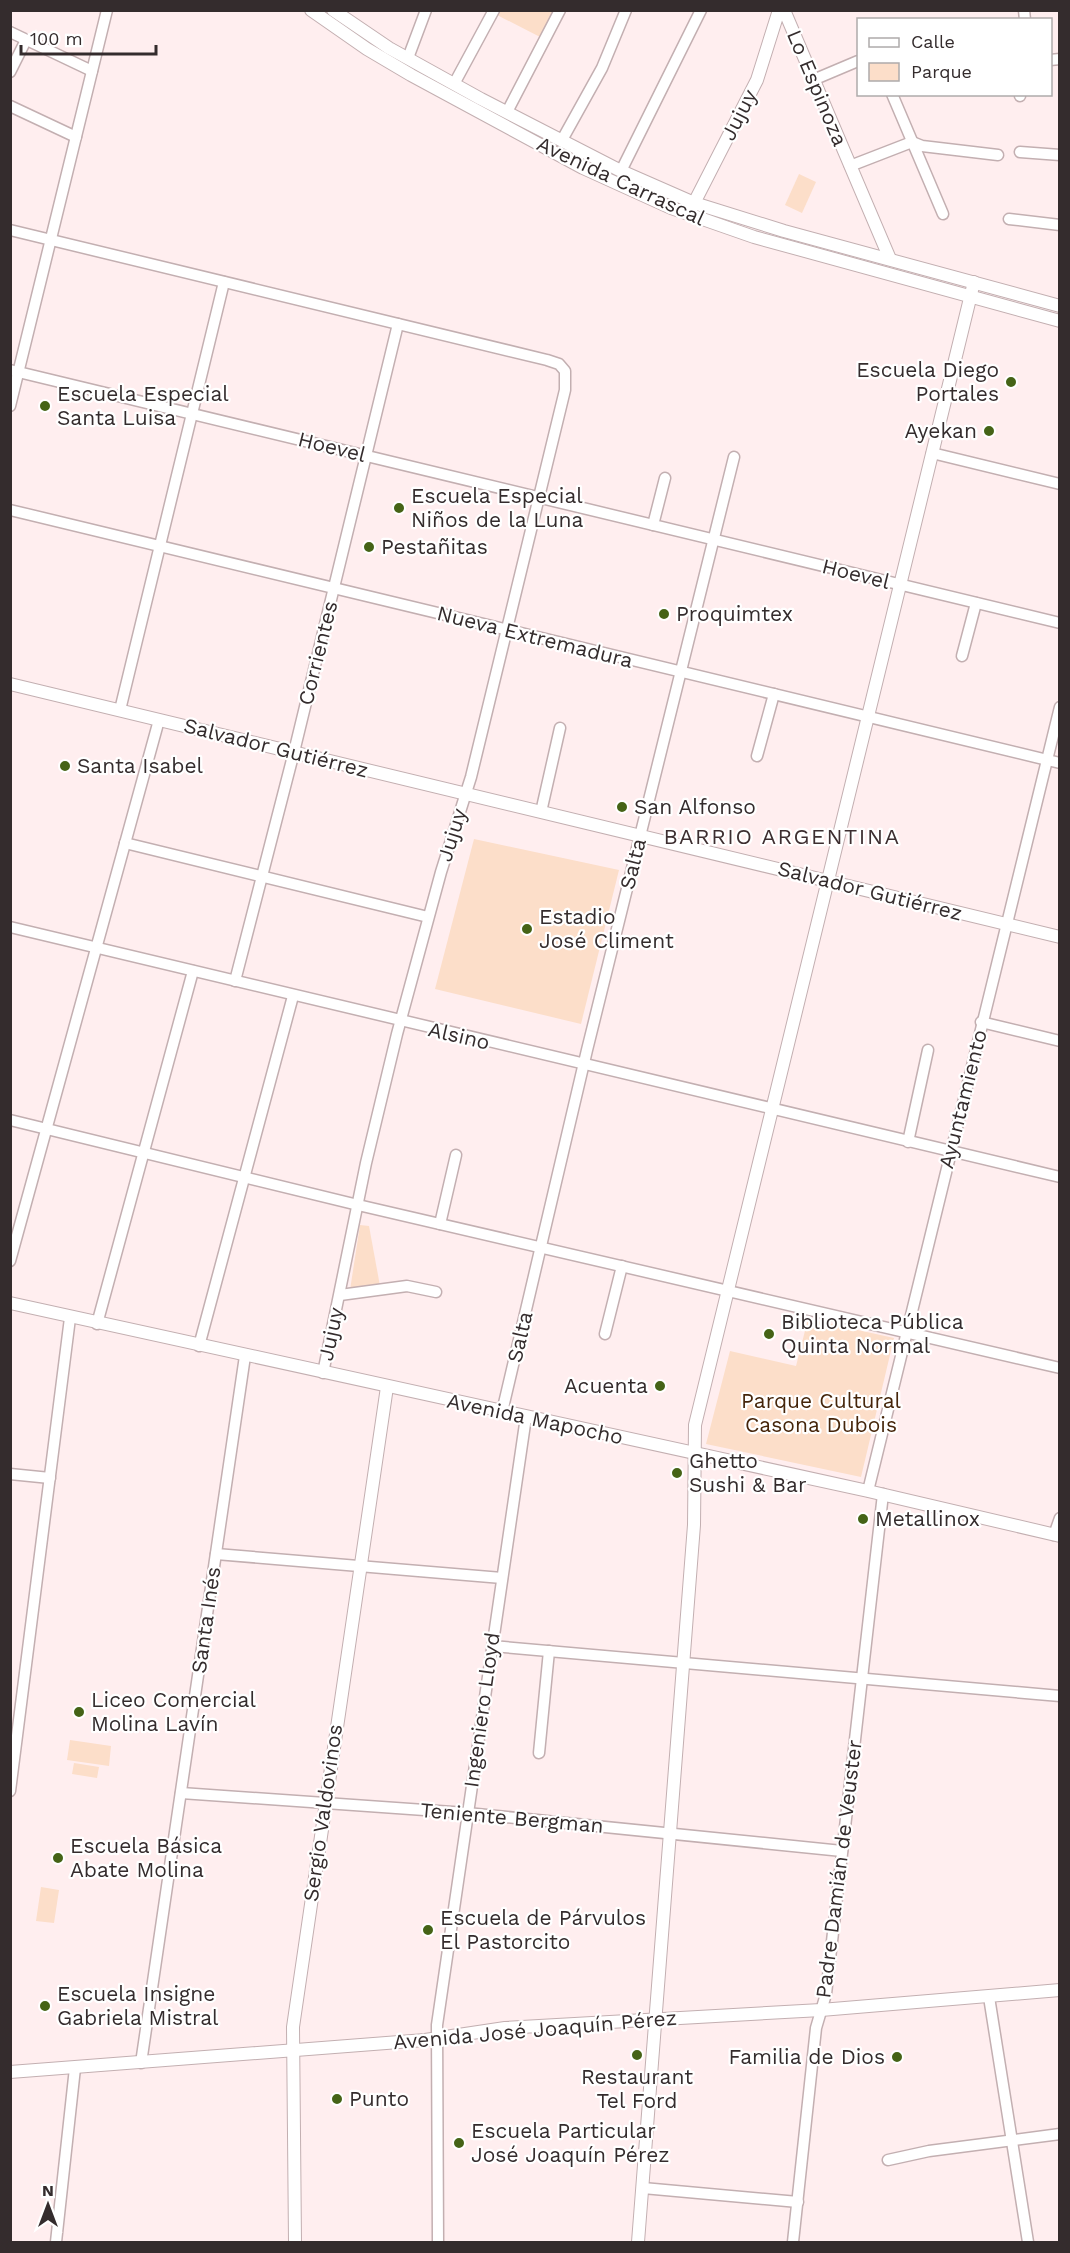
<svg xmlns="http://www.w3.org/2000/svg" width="1070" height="2253" font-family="'Work Sans',sans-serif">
  <rect width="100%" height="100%" fill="#ffeeef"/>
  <g fill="#fcdec9">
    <polygon points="499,11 555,11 542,38 497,15"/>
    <polygon points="799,174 816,182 802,213 785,205"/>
    <polygon points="474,839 619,870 581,1024 435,989"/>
    <polygon points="360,1225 369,1226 380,1286 350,1290"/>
    <polygon points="808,1319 894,1338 861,1477 706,1444 730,1351 796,1366"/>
    <polygon points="70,1740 111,1746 109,1766 67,1760"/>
    <polygon points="74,1763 99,1767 97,1778 72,1774"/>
    <polygon points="41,1887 59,1890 54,1923 36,1921"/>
  </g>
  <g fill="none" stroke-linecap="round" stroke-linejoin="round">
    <defs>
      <g id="minor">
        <polyline points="1024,10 1025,20"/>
        <polyline points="10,32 92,71"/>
        <polyline points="408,58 426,10"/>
        <polyline points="1050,60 1060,59"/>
        <polyline points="10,72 26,40"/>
        <polyline points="813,80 858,61"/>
        <polyline points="454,84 494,10"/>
        <polyline points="892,94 943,214"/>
        <polyline points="1020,94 1020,96"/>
        <polyline points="10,106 76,137"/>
        <polyline points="507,112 560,10"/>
        <polyline points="562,140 602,68 626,10"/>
        <polyline points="1020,152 1060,155"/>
        <polyline points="850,166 912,142 922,146 998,155"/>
        <polyline points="621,171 701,10"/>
        <polyline points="1009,219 1060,225"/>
        <polyline points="10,230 547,360 559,364 565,371 565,390 471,777 441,872 397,1034 366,1163 323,1373"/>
        <polyline points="10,370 1060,623"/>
        <polyline points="10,406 107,10"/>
        <polyline points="932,453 1060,484"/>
        <polyline points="10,510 1060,763"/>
        <polyline points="653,525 665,478"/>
        <polyline points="962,656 976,603"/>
        <polyline points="120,710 224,282"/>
        <polyline points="757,756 774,694"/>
        <polyline points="541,812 560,728"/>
        <polyline points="125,843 428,917"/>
        <polyline points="10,927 1060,1177"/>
        <polyline points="235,981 294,752 398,324"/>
        <polyline points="981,1022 1060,1041"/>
        <polyline points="10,1120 358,1205 1060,1368"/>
        <polyline points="908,1142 928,1050"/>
        <polyline points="440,1224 456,1155"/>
        <polyline points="10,1261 159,720"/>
        <polyline points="340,1295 407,1286 436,1292"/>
        <polyline points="97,1324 193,971"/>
        <polyline points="605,1334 622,1266"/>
        <polyline points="199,1346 293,996"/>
        <polyline points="502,1412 587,1050 734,457"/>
        <polyline points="10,1474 50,1478"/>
        <polyline points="868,1491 1060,707"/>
        <polyline points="1054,1535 1060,1518"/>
        <polyline points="216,1554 502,1578"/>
        <polyline points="492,1646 1060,1696"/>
        <polyline points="539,1753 549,1651"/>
        <polyline points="10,1791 70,1318"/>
        <polyline points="181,1793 467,1813 842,1851"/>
        <polyline points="989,1997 1028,2242"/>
        <polyline points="141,2063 245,1356"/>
        <polyline points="888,2160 929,2151 1060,2134"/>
        <polyline points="643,2188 798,2202"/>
        <polyline points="56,2242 75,2068"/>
        <polyline points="438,2242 437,2025 526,1417"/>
        <polyline points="793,2242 816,2028 826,1994 883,1494"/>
      </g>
      <g id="major">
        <polyline points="311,10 367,49 411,75 583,168 671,208 754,237 1060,321"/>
        <polyline points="333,10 389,48 481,99 621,171 694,203 784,231 1060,306"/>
        <polyline points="784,10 890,259"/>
        <polyline points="691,209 757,80 779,10"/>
        <polyline points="10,684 1060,937"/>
        <polyline points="10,1303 868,1491 1060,1536"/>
        <polyline points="10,2072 425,2040 505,2028 821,2010 1060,1990"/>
        <polyline points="295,2242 293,2027 387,1387"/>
        <polyline points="638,2242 694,1525 695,1425 974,282"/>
      </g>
    </defs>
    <use href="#minor" stroke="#c3afb1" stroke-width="13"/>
    <use href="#major" stroke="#c3afb1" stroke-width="14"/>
    <use href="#minor" stroke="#fff" stroke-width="10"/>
    <use href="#major" stroke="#fff" stroke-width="12"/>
  </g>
  <g fill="#456316" stroke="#fff" stroke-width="2">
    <circle cx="1011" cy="382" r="6"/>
    <circle cx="45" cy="406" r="6"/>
    <circle cx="989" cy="431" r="6"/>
    <circle cx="399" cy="508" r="6"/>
    <circle cx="369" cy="547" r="6"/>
    <circle cx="664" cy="614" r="6"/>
    <circle cx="65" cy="766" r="6"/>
    <circle cx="622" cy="807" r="6"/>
    <circle cx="527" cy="929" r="6"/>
    <circle cx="769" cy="1334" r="6"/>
    <circle cx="660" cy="1386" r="6"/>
    <circle cx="677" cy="1473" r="6"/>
    <circle cx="863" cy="1519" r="6"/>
    <circle cx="79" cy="1712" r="6"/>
    <circle cx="58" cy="1858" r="6"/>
    <circle cx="428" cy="1930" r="6"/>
    <circle cx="45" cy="2006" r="6"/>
    <circle cx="637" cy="2055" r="6"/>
    <circle cx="897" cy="2057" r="6"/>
    <circle cx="337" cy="2099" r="6"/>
    <circle cx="459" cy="2143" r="6"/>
  </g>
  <g text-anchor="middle" stroke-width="4.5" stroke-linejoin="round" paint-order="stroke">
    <g font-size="21" fill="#342c2d" stroke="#fff">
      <text transform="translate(817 88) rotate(67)" y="7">Lo Espinoza</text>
      <text transform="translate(739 115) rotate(-63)" y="7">Jujuy</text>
      <text transform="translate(621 181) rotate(25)" y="7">Avenida Carrascal</text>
      <text transform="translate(332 447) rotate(14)" y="7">Hoevel</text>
      <text transform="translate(856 574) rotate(14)" y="7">Hoevel</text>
      <text transform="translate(535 637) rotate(14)" y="7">Nueva Extremadura</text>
      <text transform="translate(318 653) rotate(-76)" y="7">Corrientes</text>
      <text transform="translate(276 748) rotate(14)" y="7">Salvador Gutiérrez</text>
      <text transform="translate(452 835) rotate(-73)" y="7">Jujuy</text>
      <text transform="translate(633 864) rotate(-76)" y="7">Salta</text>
      <text transform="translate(870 891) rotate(14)" y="7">Salvador Gutiérrez</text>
      <text transform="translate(459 1036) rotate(13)" y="7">Alsino</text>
      <text transform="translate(963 1099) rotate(-76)" y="7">Ayuntamiento</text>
      <text transform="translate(331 1334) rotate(-78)" y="7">Jujuy</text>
      <text transform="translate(520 1337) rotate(-77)" y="7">Salta</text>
      <text transform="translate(535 1419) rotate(12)" y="7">Avenida Mapocho</text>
      <text transform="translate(206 1620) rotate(-82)" y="7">Santa Inés</text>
      <text transform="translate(482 1710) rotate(-82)" y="7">Ingeniero Lloyd</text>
      <text transform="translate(323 1813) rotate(-82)" y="7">Sergio Valdovinos</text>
      <text transform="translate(512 1818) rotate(5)" y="7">Teniente Bergman</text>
      <text transform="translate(839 1869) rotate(-83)" y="7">Padre Damián de Veuster</text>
      <text transform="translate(535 2030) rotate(-5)" y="7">Avenida José Joaquín Pérez</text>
    </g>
    <g font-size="21" fill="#342c2d" stroke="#fff" text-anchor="start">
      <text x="999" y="377" text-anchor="end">Escuela Diego<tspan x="999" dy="24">Portales</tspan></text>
      <text x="57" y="401">Escuela Especial<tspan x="57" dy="24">Santa Luisa</tspan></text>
      <text x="977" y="438" text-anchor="end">Ayekan</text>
      <text x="411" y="503">Escuela Especial<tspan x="411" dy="24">Niños de la Luna</tspan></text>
      <text x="381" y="554">Pestañitas</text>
      <text x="676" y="621">Proquimtex</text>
      <text x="77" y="773">Santa Isabel</text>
      <text x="634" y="814">San Alfonso</text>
      <text x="539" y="924">Estadio<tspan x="539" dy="24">José Climent</tspan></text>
      <text x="781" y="1329">Biblioteca Pública<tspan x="781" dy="24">Quinta Normal</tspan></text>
      <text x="648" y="1393" text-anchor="end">Acuenta</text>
      <text x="689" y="1468">Ghetto<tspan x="689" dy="24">Sushi &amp; Bar</tspan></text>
      <text x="875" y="1526">Metallinox</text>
      <text x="91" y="1707">Liceo Comercial<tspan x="91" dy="24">Molina Lavín</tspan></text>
      <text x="70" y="1853">Escuela Básica<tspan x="70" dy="24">Abate Molina</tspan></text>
      <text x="440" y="1925">Escuela de Párvulos<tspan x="440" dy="24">El Pastorcito</tspan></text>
      <text x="57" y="2001">Escuela Insigne<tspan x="57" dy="24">Gabriela Mistral</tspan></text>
      <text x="885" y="2064" text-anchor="end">Familia de Dios</text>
      <text x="637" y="2084" text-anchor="middle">Restaurant<tspan x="637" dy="24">Tel Ford</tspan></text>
      <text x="349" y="2106">Punto</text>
      <text x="471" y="2138">Escuela Particular<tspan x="471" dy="24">José Joaquín Pérez</tspan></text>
    </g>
    <g font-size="21" fill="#45250a" stroke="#fff">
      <text x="821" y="1408">Parque Cultural<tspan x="821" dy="24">Casona Dubois</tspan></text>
    </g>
    <g font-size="22" letter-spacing="1.5" fill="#3d2e30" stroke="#fff">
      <text x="782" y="844">BARRIO ARGENTINA</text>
    </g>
  </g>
  <rect width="1070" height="2253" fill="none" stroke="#342c2d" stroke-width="24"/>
  <rect x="857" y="18" width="195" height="78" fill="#ffffff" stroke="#aeabab" stroke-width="1.5"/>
  <rect x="869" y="38" width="30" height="9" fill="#ffffff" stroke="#aeabab" stroke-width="1.5"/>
  <text x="911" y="48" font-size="18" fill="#342c2d">Calle</text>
  <rect x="869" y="63" width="30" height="18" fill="#fcdec9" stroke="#aeabab" stroke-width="1.5"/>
  <text x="911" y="78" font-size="18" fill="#342c2d">Parque</text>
  <g transform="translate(48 2205)" stroke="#ffffff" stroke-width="4.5" paint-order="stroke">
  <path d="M0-4.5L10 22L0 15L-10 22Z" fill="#342c2d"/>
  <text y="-9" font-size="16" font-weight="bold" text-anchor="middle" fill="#342c2d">N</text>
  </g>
  <path d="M21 45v9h135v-9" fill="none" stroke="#342c2d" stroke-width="3"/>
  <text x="30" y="45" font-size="18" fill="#342c2d" stroke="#ffffff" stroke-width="4.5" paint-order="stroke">100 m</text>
</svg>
